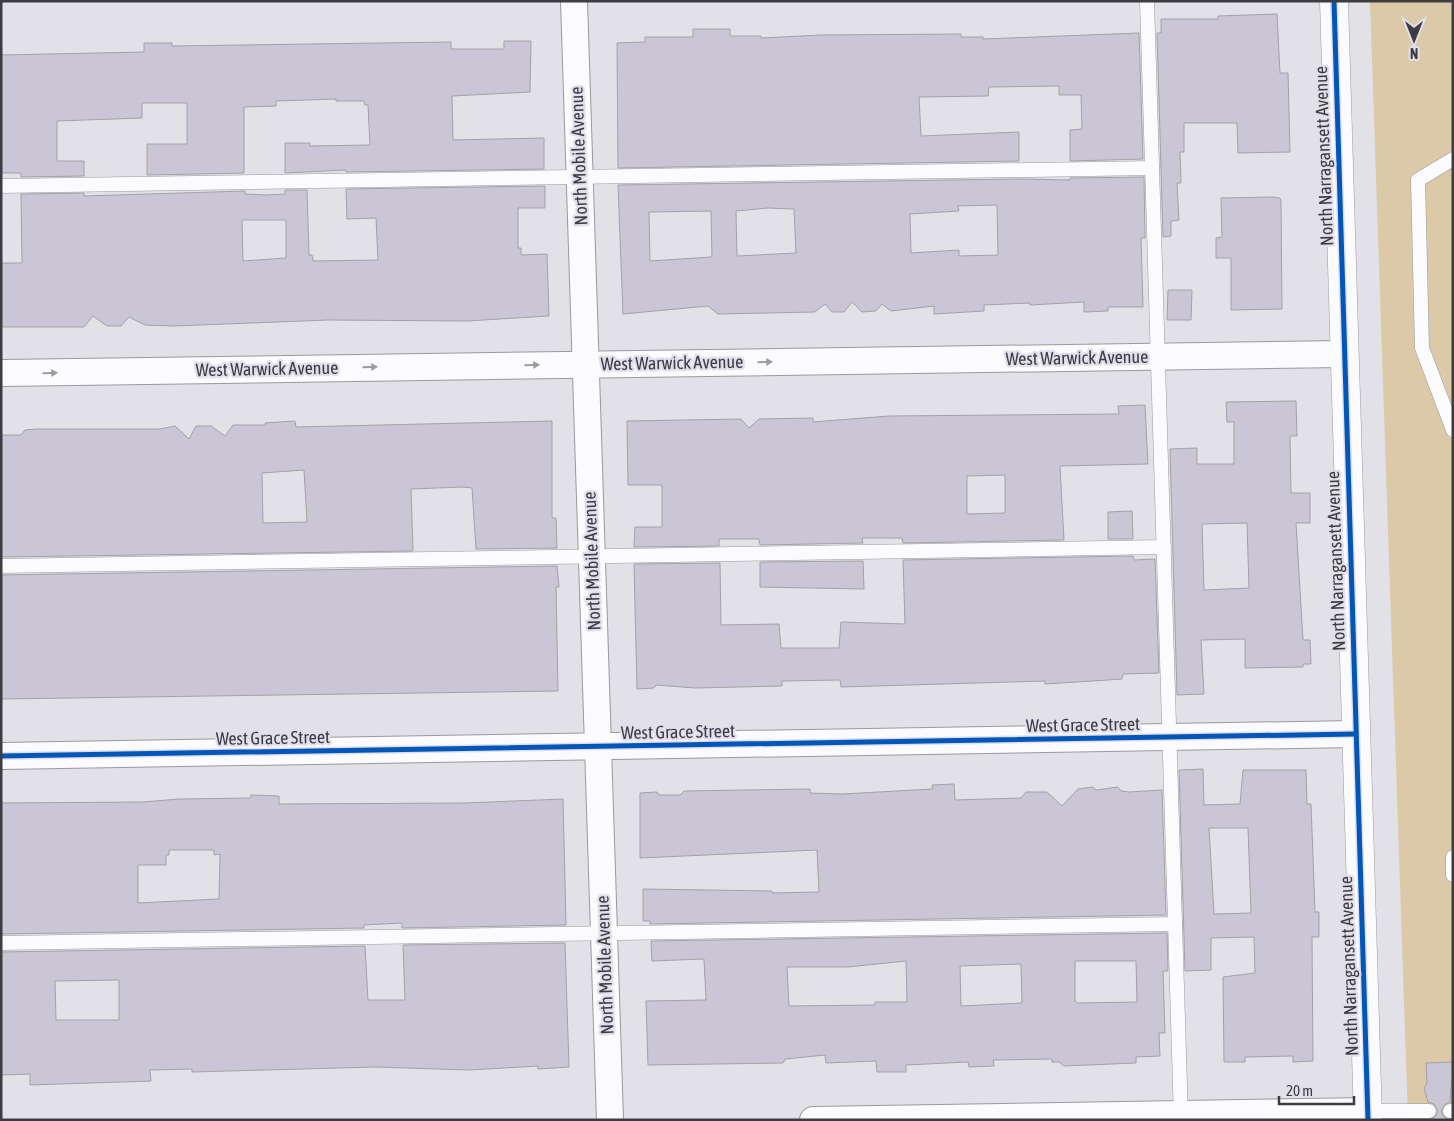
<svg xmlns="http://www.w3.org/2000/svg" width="1454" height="1121" font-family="'Asap Condensed',sans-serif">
  <rect width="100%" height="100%" fill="#e3e1e8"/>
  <polygon fill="#dbc9a8" points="1370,1 1453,1 1453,1120 1408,1120"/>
  <g fill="#cbc6d6" stroke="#a2a1a5" fill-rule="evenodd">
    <polygon points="1277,14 1280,73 1288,73 1290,152 1238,153 1237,123 1184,123 1184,152 1180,152 1181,183 1177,183 1179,220 1171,221 1171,236 1163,237 1157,33 1161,33 1161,19 1218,19 1218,16"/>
    <polygon points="693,29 730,29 730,36 761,36 761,38 820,35 961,34 961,37 983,37 983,39 1139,33 1143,159 1070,161 1070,130 1082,129 1081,95 1059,95 1059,86 989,87 988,96 919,97 921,136 1019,132 1019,161 618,168 617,43 645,42 645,37 693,37"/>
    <polygon points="504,41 531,41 530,92 452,96 453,140 544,138 544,169 346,172 346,170 285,173 285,143 310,143 310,146 370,145 368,105 365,105 364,101 336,101 336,99 276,101 276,106 244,107 244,173 147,175 147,144 187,144 187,103 142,103 142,118 57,121 57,161 84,161 84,176 21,177 21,173 1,173 1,55 144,52 144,43 172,43 172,46 451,42 451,49 504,49"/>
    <path d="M1144,177L1145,238H1141L1143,307H1108V311L1084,312V302L1030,305V303L984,305V311L934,314V306L891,311L882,304L876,311L862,312L852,302L844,312H832L825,304L815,312L718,314L708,306L623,314L618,185L1019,179L1070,180V178ZM997,205L998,255L959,256V250L911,253L910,214L959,211L958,206ZM768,208L794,209L796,253L737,256L736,211ZM711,211L712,257L650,261L649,212Z"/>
    <path d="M545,186V208H518V248H521V255L547,254L549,316L467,321L328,320L174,326L145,325L129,317L121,326H107L93,316L84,327H1V263H22L21,194L84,193V196L245,191V194L266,195L285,194V190H307L309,255H312L313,261L378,260L376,218L347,219L346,189ZM242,220H286V258L243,261Z"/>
    <polygon points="1273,197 1280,198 1281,201 1282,309 1231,310 1231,258 1216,258 1216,238 1222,237 1221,198"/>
    <polygon points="1168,290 1192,290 1191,320 1167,320"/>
    <path d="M1296,401L1297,436H1290L1291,493H1310V523H1296L1303,640H1310L1311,664H1303V667L1245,668V639L1201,640L1204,694L1177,695L1170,449L1197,448V464H1234V422H1227L1226,402ZM1247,523L1249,588L1204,590L1202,524Z"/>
    <path d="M1145,405L1148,464L1060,466L1064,540L903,543L902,538H862L863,543L760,545L759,539H719V546L634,547L635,527H662V485H628L627,421L741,419L749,428L759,419L813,418V422L889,416L1119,414L1118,406ZM1005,475V513L967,514V476Z"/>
    <path d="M295,421L296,427L552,421V518H556L557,548L476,549L472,488L463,487L411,489L413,551L1,557V435H21L25,430L38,429H160L175,426L189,439L196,426H211L225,436L233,425H266L265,423ZM304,470L307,522L263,523L262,473Z"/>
    <polygon points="1132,511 1133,539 1108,539 1108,512"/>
    <polygon points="1133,556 1134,560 1155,559 1159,673 1123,674 1122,679 1108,680 1045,684 1045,681 841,687 840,680 782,681 782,686 695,688 656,685 654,688 637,689 634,564 720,563 721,625 779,624 781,648 839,648 841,622 905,624 903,560"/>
    <polygon points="863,561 864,589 760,587 760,562"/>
    <polygon points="557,566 559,587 556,587 558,691 1,699 1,575"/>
    <path d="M1203,769L1204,805L1240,804L1243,770H1306L1307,804H1311L1315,912H1319V937H1312L1313,1061L1293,1062V1056L1245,1057V1062H1224L1223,977L1255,973L1254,937L1211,938V970L1185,971L1179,770ZM1209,828H1248L1251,913L1214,914Z"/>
    <polygon points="954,784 955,800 1021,798 1026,792 1047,792 1062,806 1078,789 1093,787 1096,790 1118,787 1121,791 1129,792 1162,790 1166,915 650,924 650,921 643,921 643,889 772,891 772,893 819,892 817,850 640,858 640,793 657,792 659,795 680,795 684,791 810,789 810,793 842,794 933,789 932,785"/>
    <path d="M251,795L279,796V804L465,803L563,799L566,925L402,928V923L364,925V928L1,934V803L143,802L179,799L251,798ZM169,850H214V855L220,854L219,899L138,903V865H166V855H169Z"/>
    <path d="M1167,933L1168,971H1163L1165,1033H1159L1160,1056L1136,1057V1063L1064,1066L1059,1062H1052V1059L993,1060L994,1066L969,1067L968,1062L906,1065V1072H877L876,1061L826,1063L825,1055L785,1059L783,1063L648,1065L646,1001L706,1000L704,959L652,961L651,941ZM906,961L907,1002H875V1005L789,1006L787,967H848ZM1075,961H1136L1137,1002L1078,1003L1075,1001ZM1021,964L1022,1003L961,1006L960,966Z"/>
    <path d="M565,943L569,1067L538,1069V1066L470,1070L375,1067L192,1072V1069L150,1070L151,1081L30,1085V1074L1,1075V952L365,946L368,1000H405L403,945ZM119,980V1020H56L55,981Z"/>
    <polygon points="1453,1062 1450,1102 1445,1104 1441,1111 1443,1116 1450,1120 1429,1120 1436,1116 1438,1111 1434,1104 1428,1102 1424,1088 1427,1083 1426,1063"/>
  </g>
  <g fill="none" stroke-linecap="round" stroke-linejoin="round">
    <defs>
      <g id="service">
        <polyline points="1147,1 1181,1119"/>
        <polyline points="1453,159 1418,180 1422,348 1453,430"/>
        <polyline points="1,186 1152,168"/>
        <polyline points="1,566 1164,547"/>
        <polyline points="1453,857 1453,875"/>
        <polyline points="1,943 1175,924"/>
        <polyline points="1368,1111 1429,1111"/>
        <polyline points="1450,1111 1453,1111"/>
      </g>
      <g id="minor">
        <polyline points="574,1 610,1120"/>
        <polyline points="1,373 1343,354"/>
        <polyline points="1,756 1355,734"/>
        <polyline points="813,1120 1368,1111"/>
      </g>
      <polyline id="tertiary" points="1334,1 1368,1120"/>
    </defs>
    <use href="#service" stroke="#9a999e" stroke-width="15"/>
    <use href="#minor" stroke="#9a999e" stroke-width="28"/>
    <use href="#tertiary" stroke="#9a999e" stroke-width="29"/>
    <use href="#service" stroke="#fbfafc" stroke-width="14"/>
    <use href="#minor" stroke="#fbfafc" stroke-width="26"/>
    <use href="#tertiary" stroke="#fbfafc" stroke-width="28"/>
    <defs>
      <g id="cycleway">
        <polyline points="1334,1 1368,1120"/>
        <polyline points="1,756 1355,734"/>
      </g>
    </defs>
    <use href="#cycleway" stroke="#e2deeb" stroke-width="8"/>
    <use href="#cycleway" stroke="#0057b8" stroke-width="5"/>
  </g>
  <defs><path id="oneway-solid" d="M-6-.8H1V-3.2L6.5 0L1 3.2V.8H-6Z" transform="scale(1.25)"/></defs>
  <g fill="#9c9b9e">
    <use href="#oneway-solid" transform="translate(765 362) rotate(-1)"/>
    <use href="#oneway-solid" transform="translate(532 365) rotate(-1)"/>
    <use href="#oneway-solid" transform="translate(370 367) rotate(-1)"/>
    <use href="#oneway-solid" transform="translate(50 373) rotate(-1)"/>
  </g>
  <g text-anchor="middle" stroke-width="4.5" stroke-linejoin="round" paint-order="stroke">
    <g font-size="18" fill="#3d3c41" stroke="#e2deeb">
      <text transform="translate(579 156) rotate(-92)" y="6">North Mobile Avenue</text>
      <text transform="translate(1324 156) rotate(-92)" y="6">North Narragansett Avenue</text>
      <text transform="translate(1077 358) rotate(-1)" y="6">West Warwick Avenue</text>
      <text transform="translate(672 363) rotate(-1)" y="6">West Warwick Avenue</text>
      <text transform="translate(267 369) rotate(-1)" y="6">West Warwick Avenue</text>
      <text transform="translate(592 561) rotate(-92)" y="6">North Mobile Avenue</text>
      <text transform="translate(1336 561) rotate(-92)" y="6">North Narragansett Avenue</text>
      <text transform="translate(1083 725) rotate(-1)" y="6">West Grace Street</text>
      <text transform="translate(678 732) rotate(-1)" y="6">West Grace Street</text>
      <text transform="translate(273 738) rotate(-1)" y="6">West Grace Street</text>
      <text transform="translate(605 965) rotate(-92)" y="6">North Mobile Avenue</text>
      <text transform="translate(1349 966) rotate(-92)" y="6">North Narragansett Avenue</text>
    </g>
  </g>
  <rect width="1454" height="1121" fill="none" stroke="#3d3c41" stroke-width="5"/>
  <g transform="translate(1414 40) rotate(180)" stroke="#e2deeb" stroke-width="4" paint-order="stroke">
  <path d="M0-4L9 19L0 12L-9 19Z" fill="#3d3c41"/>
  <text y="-8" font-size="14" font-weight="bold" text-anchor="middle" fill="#3d3c41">N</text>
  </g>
  <path d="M1279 1096v8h75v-8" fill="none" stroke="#3d3c41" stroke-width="2.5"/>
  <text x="1286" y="1096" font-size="15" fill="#3d3c41" stroke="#e2deeb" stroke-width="4" paint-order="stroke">20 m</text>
</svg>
